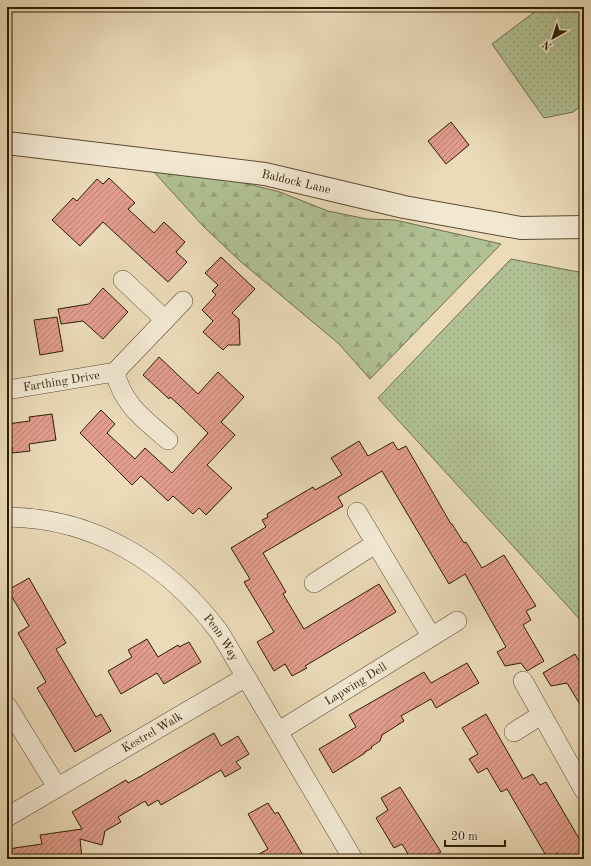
<svg xmlns="http://www.w3.org/2000/svg" width="591" height="866" font-family="'Old Standard TT',serif">
  <defs>
    <pattern id="grass-dots" width="8" height="8" patternUnits="userSpaceOnUse"><rect width="8" height="8" fill="#b1c194"/><path d="M2 2h.1M6 6h.1" fill="none" stroke="#99a57e" stroke-width="1.8" stroke-linecap="round"/></pattern>
    <pattern id="forest-firs" width="22" height="20" patternUnits="userSpaceOnUse"><rect width="22" height="20" fill="#b1c194"/><path d="M5 1l3.5 6h-7zM16 11l3.5 6h-7z" fill="#99a57e"/></pattern>
    <pattern id="building-hatch" width="6" height="6" patternUnits="userSpaceOnUse"><rect width="6" height="6" fill="#e29d8d"/><path d="M-1 1l2-2M0 6l6-6M5 7l2-2" fill="none" stroke="#b87f71"/></pattern>
  </defs>
  <rect width="100%" height="100%" fill="#ebdbb9"/>
  <filter id="stains"><feTurbulence type="fractalNoise" baseFrequency=".005" numOctaves="4"/><feColorMatrix values="0 0 0 0 .2 0 0 0 0 .09 0 0 0 0 .02 0 0 0 .5 -.17"/></filter>
  <radialGradient id="worn" r=".72"><stop offset=".6" stop-color="#630" stop-opacity="0"/><stop offset="1" stop-color="#630" stop-opacity=".3"/></radialGradient>
  <g fill="url(#grass-dots)" stroke="#706f4c">
    <polygon points="541,7 584,7 584,104 573,112 544,118 492,44"/>
    <polygon points="511,259 584,273 584,624 378,398"/>
  </g>
  <polygon fill="url(#forest-firs)" stroke="#706f4c" points="154,172 224,178 280,192 328,211 367,219 395,220 501,244 370,379 339,344 240,261 203,226"/>
  <g fill="url(#building-hatch)" stroke="#2e1d05">
    <polygon points="451,122 469,145 446,164 428,141"/>
    <polygon points="109,178 135,203 128,209 154,233 164,222 185,242 176,252 187,262 168,282 103,222 80,246 52,220 73,198 77,201 97,179 103,184"/>
    <polygon points="221,257 255,289 232,313 239,319 240,345 228,345 223,350 203,332 213,321 202,310 216,295 212,291 218,285 205,273"/>
    <polygon points="103,288 128,312 103,339 83,321 61,324 58,309 89,304"/>
    <polygon points="57,317 63,351 40,355 34,320"/>
    <polygon points="159,357 198,394 218,372 244,397 221,422 235,435 207,465 232,488 206,515 199,508 193,514 173,496 168,501 141,476 132,485 80,433 101,410 115,424 107,433 135,459 145,448 172,473 208,433 178,404 170,397 169,399 143,375"/>
    <polygon points="52,414 56,440 29,444 30,451 12,453 12,447 7,448 7,424 30,421 29,417"/>
    <polygon points="359,441 368,456 393,442 398,450 406,446 451,524 452,524 464,543 466,542 482,568 504,555 536,606 526,611 531,620 523,625 544,661 527,671 521,663 505,666 497,652 506,647 465,574 449,584 382,471 338,497 343,506 263,553 286,592 283,594 304,629 379,584 396,612 305,666 307,668 292,676 285,664 274,671 257,642 274,632 244,582 250,579 231,548 266,527 262,520 268,517 267,514 313,487 315,490 342,475 331,458"/>
    <polygon points="29,578 66,643 56,649 96,717 101,714 111,731 75,752 37,688 46,682 18,633 29,626 8,590"/>
    <polygon points="147,639 158,657 178,645 179,647 189,642 201,662 164,684 157,673 121,694 108,671 132,657 128,650"/>
    <polygon points="575,654 584,669 584,711 567,683 551,686 543,673"/>
    <polygon points="467,663 479,683 436,708 431,699 401,716 404,721 382,735 380,741 371,747 372,748 365,752 365,753 333,773 319,749 356,727 349,715 424,672 431,683"/>
    <polygon points="486,714 523,779 533,774 540,785 546,782 584,847 584,859 561,859 557,853 548,859 507,789 501,792 487,768 478,773 469,759 478,754 462,728"/>
    <polygon points="214,733 221,746 238,736 249,754 236,762 241,768 225,777 221,770 161,805 158,800 148,806 145,801 118,817 121,822 105,831 102,845 80,839 82,859 9,859 8,849 42,844 40,835 82,829 72,812 126,780 128,783 141,776"/>
    <polygon points="400,787 441,852 429,859 411,859 402,844 394,848 376,818 388,810 381,798"/>
    <polygon points="268,803 275,814 278,812 305,859 250,859 268,849 248,814"/>
  </g>
  <g fill="none" stroke-linecap="round" stroke-linejoin="round">
    <defs>
      <g id="minor">
        <polyline points="123,280 165,320"/>
        <path d="M115,372C123,405 144,419 168,440"/>
        <path id="s1" d="M7,390L115,372L183,301"/>
        <polyline points="357,512 431,636"/>
        <path id="s2" d="M7,517C95,518 168,563 220,633L353,859"/>
        <polyline points="314,583 375,544"/>
        <polyline points="523,681 584,790"/>
        <polyline points="7,706 57,787"/>
        <path id="s3" d="M279,731L457,621"/>
        <polyline points="514,732 541,715"/>
        <path id="s4" d="M7,817L246,677"/>
      </g>
      <g id="tertiary">
        <path id="s5" d="M7,143L265,174L404,207L521,228L584,227"/>
      </g>
    </defs>
    <use href="#minor" stroke="#5d4c32" stroke-width="20"/>
    <use href="#tertiary" stroke="#5d4c32" stroke-width="24"/>
    <use href="#minor" stroke="#f2e8d2" stroke-width="19"/>
    <use href="#tertiary" stroke="#f2e8d2" stroke-width="22"/>
  </g>
  <g text-anchor="middle" stroke-width="3" stroke-linejoin="round" paint-order="stroke">
    <g font-size="12" fill="#2e1d05" stroke="#f2e8d2">
      <text dy="4" stroke="none"><textPath href="#s5" startOffset="292">Baldock Lane</textPath></text>
      <text dy="4" stroke="none"><textPath href="#s1" startOffset="55">Farthing Drive</textPath></text>
      <text dy="4" stroke="none"><textPath href="#s2" startOffset="256">Penn Way</textPath></text>
      <text dy="4" stroke="none"><textPath href="#s3" startOffset="90">Lapwing Dell</textPath></text>
      <text dy="4" stroke="none"><textPath href="#s4" startOffset="168">Kestrel Walk</textPath></text>
    </g>
  </g>
  <rect width="591" height="866" fill="none" stroke="#ebdbb9" stroke-width="24"/>
  <rect x="8" y="8" width="575" height="850" fill="none" stroke="#2e1d05" stroke-width="2"/>
  <rect x="12" y="12" width="567" height="842" fill="none" stroke="#2e1d05"/>
  <g transform="translate(553 38) rotate(219)" stroke="#f2e8d2" stroke-width="3" paint-order="stroke">
  <path d="M0-3L7 15L0 10L-7 15Z" fill="#2e1d05"/>
  <text y="-6" font-size="11" font-weight="bold" text-anchor="middle" fill="#2e1d05">N</text>
  </g>
  <path d="M445 840v6h60v-6" fill="none" stroke="#2e1d05" stroke-width="2"/>
  <text x="451" y="840" font-size="12" fill="#2e1d05" stroke="#f2e8d2" stroke-width="3" paint-order="stroke">20 m</text>
  <rect width="100%" height="100%" filter="url(#stains)"/>
  <rect width="100%" height="100%" fill="url(#worn)"/>
</svg>
